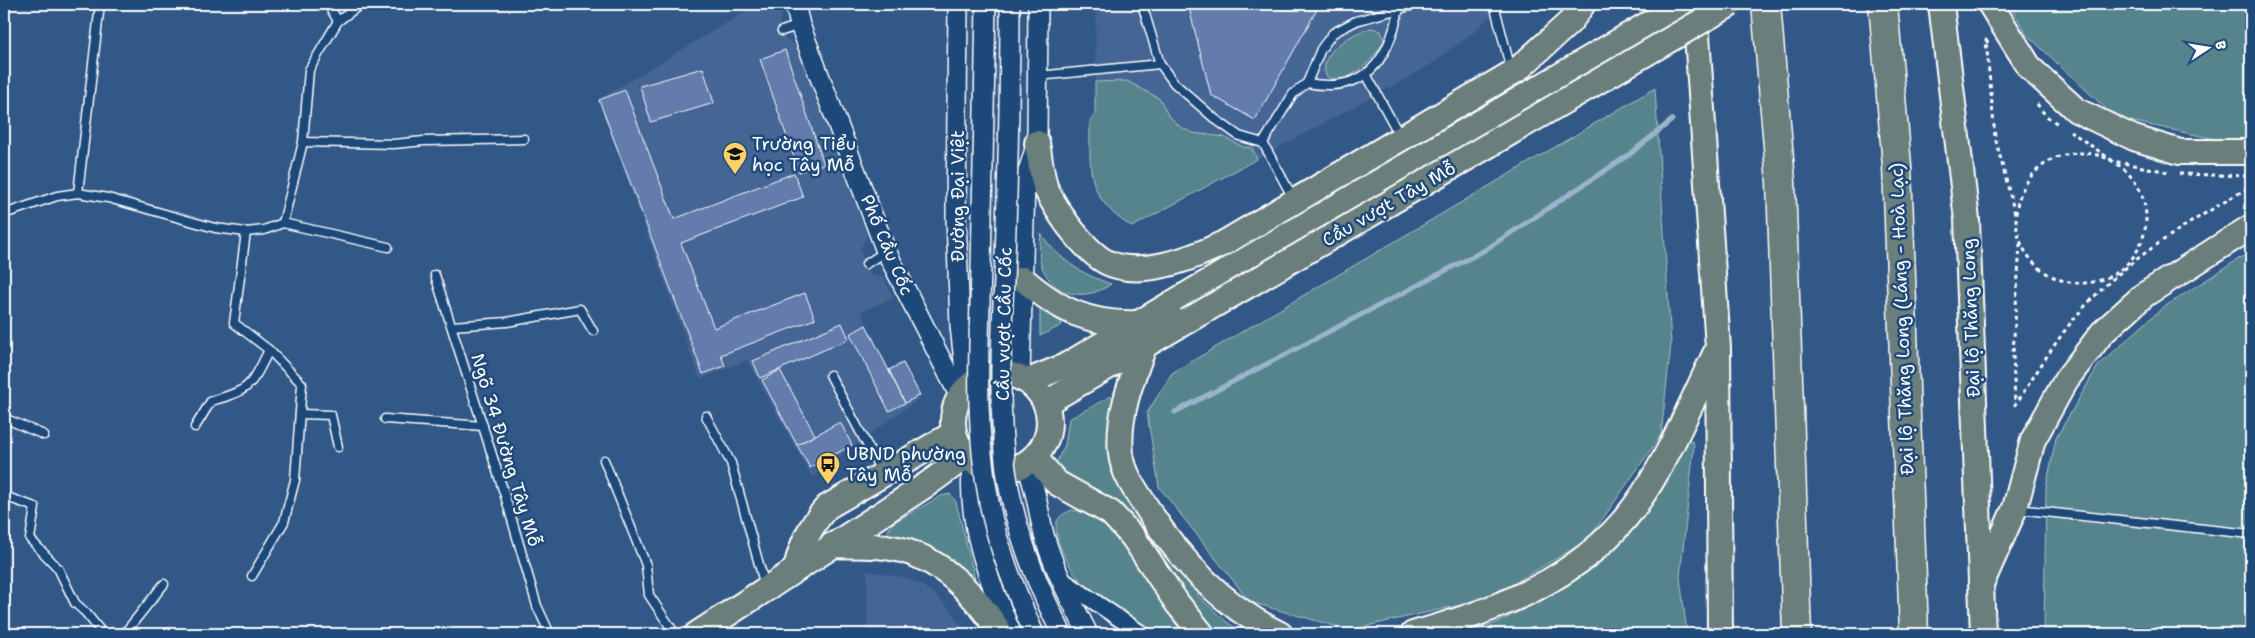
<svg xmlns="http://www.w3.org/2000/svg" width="2255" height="638" font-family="'Shantell Sans',sans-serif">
  <rect width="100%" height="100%" fill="#325888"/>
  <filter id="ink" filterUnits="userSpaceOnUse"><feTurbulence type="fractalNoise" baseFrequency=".02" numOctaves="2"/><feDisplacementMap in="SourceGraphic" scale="10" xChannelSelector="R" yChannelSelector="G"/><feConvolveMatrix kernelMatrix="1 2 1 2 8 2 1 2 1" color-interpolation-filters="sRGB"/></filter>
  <g filter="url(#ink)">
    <g fill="#456594">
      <polygon points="758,4 779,4 782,13 779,25 786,40 798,46 867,235 860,250 870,275 884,278 893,298 861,312 889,368 903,361 921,397 812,477 747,360 700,379 598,100"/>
      <polygon points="1096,4 1503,4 1474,32 1429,66 1132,227 1116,217 1098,197 1090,173 1090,121 1095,114"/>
      <polygon points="867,571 903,577 920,584 933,593 950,609 966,634 867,634"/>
    </g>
    <g fill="#56848d" stroke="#aac2c6">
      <polygon points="2009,4 2251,4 2251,139 2234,143 2116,118 2027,35"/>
      <path d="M1372,28L1381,31L1384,41C1375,58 1347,89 1326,76C1317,52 1354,32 1372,28Z"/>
      <path d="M1127,81L1160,99L1168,115L1180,127L1193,133L1224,137L1243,147L1252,148L1257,159L1132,227C1085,197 1090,171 1090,121L1095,114V82Z"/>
      <polygon points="1655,88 1671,344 1661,435 1588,540 1487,599 1349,630 1250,602 1159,487 1147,413 1172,373"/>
      <path d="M1041,234C1060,260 1081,274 1111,284C1086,302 1053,297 1041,265C1038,255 1040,244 1041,234Z"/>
      <polygon points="2251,251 2251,634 2044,634 2046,488 2056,438 2098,366 2161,309"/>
      <polygon points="1040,310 1061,322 1062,325 1040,336"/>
      <polygon points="1111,396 1113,398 1110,429 1143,520 1168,558 1198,596 1228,623 1245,634 1216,634 1212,631 1190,603 1131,515 1056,468 1057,461 1065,445 1069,419"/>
      <polygon points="1689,440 1693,442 1694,446 1680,577 1687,634 1578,634 1550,630 1463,634 1496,623 1543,600 1585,573 1619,539 1684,441"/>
      <polygon points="950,494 956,502 976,583 889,536 887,532 893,523 941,496"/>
      <path d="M1072,510C1124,517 1151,598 1184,634H1157L1082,583C1072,572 1051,537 1057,522C1059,515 1066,513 1072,510Z"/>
    </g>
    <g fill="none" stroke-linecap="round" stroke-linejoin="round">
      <polyline stroke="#9ab4cd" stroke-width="5" points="1175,412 1485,250 1630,154 1672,120"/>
    </g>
    <g fill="#637bab" stroke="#fff">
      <polygon points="1188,4 1320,4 1255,120 1211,95"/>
      <polygon points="785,50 824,164 799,172 760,59"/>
      <polygon points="703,68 714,103 651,122 640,86"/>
      <polygon points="625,90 674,219 794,173 803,197 681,243 714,328 805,293 815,319 721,355 725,366 703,374 599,100"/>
      <polygon points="842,323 849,339 760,378 753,361"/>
      <polygon points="866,325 905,403 889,411 850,334"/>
      <polygon points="903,363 920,395 905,403 889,370"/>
      <polygon points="780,370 815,435 797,445 762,380"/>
      <polygon points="840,422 852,445 810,468 797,445"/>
    </g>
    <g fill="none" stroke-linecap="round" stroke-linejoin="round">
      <defs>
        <g id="service">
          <polyline points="328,4 338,21"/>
          <polyline points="1142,4 1160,64 1174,83 1215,119 1239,136 1263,143 1293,198"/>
          <polyline points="1494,4 1511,70"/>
          <polyline points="782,31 800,25"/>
          <polyline points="1366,74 1400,136"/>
          <polyline points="1038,76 1160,64"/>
          <path d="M1307,83C1366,94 1388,61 1399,9"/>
          <polyline points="303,142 394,144 424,141 524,139"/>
          <polyline points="1263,143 1293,94 1307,83 1321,49 1333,33 1356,21 1417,4"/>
          <polyline points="78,193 100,4"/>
          <polyline points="4,214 57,196 78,193 108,198 215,228 246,232 264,230 283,223"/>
          <polyline points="283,223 303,142 309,70 338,21 361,4"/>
          <polyline points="283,223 388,247"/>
          <polyline points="246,232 234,323 269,350 302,384 295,480 284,522 252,576"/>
          <polyline points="866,264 886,251"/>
          <polyline points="435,275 505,496 537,606 550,634"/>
          <polyline points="452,326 507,322 580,309 593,331"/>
          <polyline points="830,375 882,473"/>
          <polyline points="300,414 331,415 338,447"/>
          <polyline points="706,416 731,463 765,586"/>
          <polyline points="4,418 44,435"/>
          <polyline points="385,419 483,426"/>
          <path d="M195,427L211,401C251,390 251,386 269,350"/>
          <polyline points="604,460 646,565 649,595 675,634"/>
          <polyline points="4,496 35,507 30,539 58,568 75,603 86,613 103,634"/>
          <polyline points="2017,509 2251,534"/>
          <polyline points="124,634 164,584"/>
        </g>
        <polyline id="minor" points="1061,579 1142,634"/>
        <g id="tertiary">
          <polyline points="795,4 800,25 886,251 960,397"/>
          <polyline points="958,4 956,217 960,326 967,388"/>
          <polyline points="1020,377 1025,181 1037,143 1038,4"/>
          <path d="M973,462C965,519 989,582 1012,634"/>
          <path d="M1026,464C1036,487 1038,511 1044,535C1054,570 1072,602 1088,634"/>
        </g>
        <g id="primary">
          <polyline points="1941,4 1967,220 1983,634"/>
          <polyline points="1990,4 2030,68 2076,110 2134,138 2180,152 2251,152"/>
          <polyline points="1695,5 1718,348 1720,634"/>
          <path d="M1037,143C1040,158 1041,175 1046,189C1052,201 1060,214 1068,225C1078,238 1091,254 1106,262C1140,279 1193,258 1224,243L1517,70L1571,21L1583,4"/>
          <path d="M1023,279C1059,310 1089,325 1138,323"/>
          <path d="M1144,347C1131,381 1117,417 1121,454C1123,472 1135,490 1145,505C1179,560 1222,606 1280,634"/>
          <circle cx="1001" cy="422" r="48"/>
          <polyline points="1028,381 1065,366 1682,4"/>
          <polyline points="1046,403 1187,321"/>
          <polyline points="1035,458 1057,483 1111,513 1133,537 1177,603 1202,634"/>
          <path d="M832,545C849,546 868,545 885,547C936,552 975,594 1001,634"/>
          <path d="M796,568C802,543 810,526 827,507L954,433"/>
          <polyline points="1984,578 2015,508 2033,440 2066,380 2102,333 2144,295 2251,227"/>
          <polyline points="697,634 929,483 966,456"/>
          <path d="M1413,634C1495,611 1582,579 1635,506C1669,459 1690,404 1716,352"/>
        </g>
        <g id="motorway">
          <polyline points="1766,4 1781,182 1797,634"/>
          <polyline points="1883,4 1897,166 1914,634"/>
        </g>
      </defs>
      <use href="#service" stroke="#fff" stroke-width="11"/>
      <use href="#minor" stroke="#fff" stroke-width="19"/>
      <use href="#tertiary" stroke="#fff" stroke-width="22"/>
      <use href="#primary" stroke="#fff" stroke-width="28"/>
      <use href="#motorway" stroke="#fff" stroke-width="31"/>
      <g stroke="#fff" stroke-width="3" stroke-dasharray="4 4" stroke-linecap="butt">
        <polyline points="1988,43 1986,40 1995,137 2015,214"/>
        <polyline points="2037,104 2046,116 2058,124"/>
        <polyline points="2070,131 2113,161 2168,172"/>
        <circle cx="2081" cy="218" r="65"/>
        <polyline points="2179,174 2251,176"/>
        <path d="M2020,244L2013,353L2015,405C2032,380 2048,353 2066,329C2114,265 2184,226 2251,186"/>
      </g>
      <use href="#service" stroke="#1f4a7a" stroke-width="8"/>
      <use href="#minor" stroke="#1f4a7a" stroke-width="15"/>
      <use href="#tertiary" stroke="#1f4a7a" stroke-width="19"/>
      <use href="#primary" stroke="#6b7f7c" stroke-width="24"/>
      <use href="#motorway" stroke="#6b7f7c" stroke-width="28"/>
      <defs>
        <g id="tertiary-bridge">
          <path d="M986,4C985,92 983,180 981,269C979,347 974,424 989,502C998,549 1016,591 1034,634"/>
          <path d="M1010,4C1010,88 1008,173 1005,258C1002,328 997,400 1006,470C1014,528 1036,583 1062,634"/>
        </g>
        <polyline id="primary-bridge" points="1187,321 1731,4"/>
      </defs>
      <use href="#tertiary-bridge" stroke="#fff" stroke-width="22" stroke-linecap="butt"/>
      <use href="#primary-bridge" stroke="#fff" stroke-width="28" stroke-linecap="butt"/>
      <use href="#tertiary-bridge" stroke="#1f4a7a" stroke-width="19"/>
      <use href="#primary-bridge" stroke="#6b7f7c" stroke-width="24"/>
    </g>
  </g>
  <defs>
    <symbol id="school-pin" viewBox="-11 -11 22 30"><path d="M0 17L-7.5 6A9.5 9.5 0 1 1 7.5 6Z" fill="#ffd166" stroke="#1f4a7a"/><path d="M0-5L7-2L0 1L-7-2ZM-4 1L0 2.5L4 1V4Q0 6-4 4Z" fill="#111"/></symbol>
    <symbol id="bus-pin" viewBox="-11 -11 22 30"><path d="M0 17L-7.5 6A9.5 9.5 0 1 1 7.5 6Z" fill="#ffd166" stroke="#1f4a7a"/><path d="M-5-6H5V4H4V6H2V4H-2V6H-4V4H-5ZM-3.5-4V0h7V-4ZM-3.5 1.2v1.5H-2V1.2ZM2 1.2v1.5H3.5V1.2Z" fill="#111"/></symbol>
  </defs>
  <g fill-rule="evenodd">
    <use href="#school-pin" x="721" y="140" width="28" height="38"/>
    <use href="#bus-pin" x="814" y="450" width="28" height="38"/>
  </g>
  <g text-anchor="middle" stroke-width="5" stroke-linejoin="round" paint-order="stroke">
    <g font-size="18" fill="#fff" stroke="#1f4a7a" text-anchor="start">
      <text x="752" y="150">Trường Tiểu<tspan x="752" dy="21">học Tây Mỗ</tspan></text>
      <text x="846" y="460">UBND phường<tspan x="846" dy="21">Tây Mỗ</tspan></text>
    </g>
    <g font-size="18" fill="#fff" stroke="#1f4a7a">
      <text transform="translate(958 196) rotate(-90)" y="6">Đường Đại Việt</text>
      <text transform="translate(1389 204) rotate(-30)" y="6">Cầu vượt Tây Mỗ</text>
      <text transform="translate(887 245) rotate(67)" y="6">Phố Cầu Cốc</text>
      <text transform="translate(1971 318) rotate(-92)" y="6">Đại lộ Thăng Long</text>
      <text transform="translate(1902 319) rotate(-92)" y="6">Đại lộ Thăng Long (Láng - Hoà Lạc)</text>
      <text transform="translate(1004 324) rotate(-89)" y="6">Cầu vượt Cầu Cốc</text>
      <text transform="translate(506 450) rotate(73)" y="6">Ngõ 34 Đường Tây Mỗ</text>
    </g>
  </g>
  <rect width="2255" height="638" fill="none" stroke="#1f4a7a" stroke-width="20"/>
  <rect x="10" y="10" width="2235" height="618" fill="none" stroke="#fff" stroke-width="2" filter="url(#ink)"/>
  <g transform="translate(2208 48) rotate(78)" stroke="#1f4a7a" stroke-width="4" paint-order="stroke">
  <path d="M0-4L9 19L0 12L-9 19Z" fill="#ffffff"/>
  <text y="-8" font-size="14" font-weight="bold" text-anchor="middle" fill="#ffffff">B</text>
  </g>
</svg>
